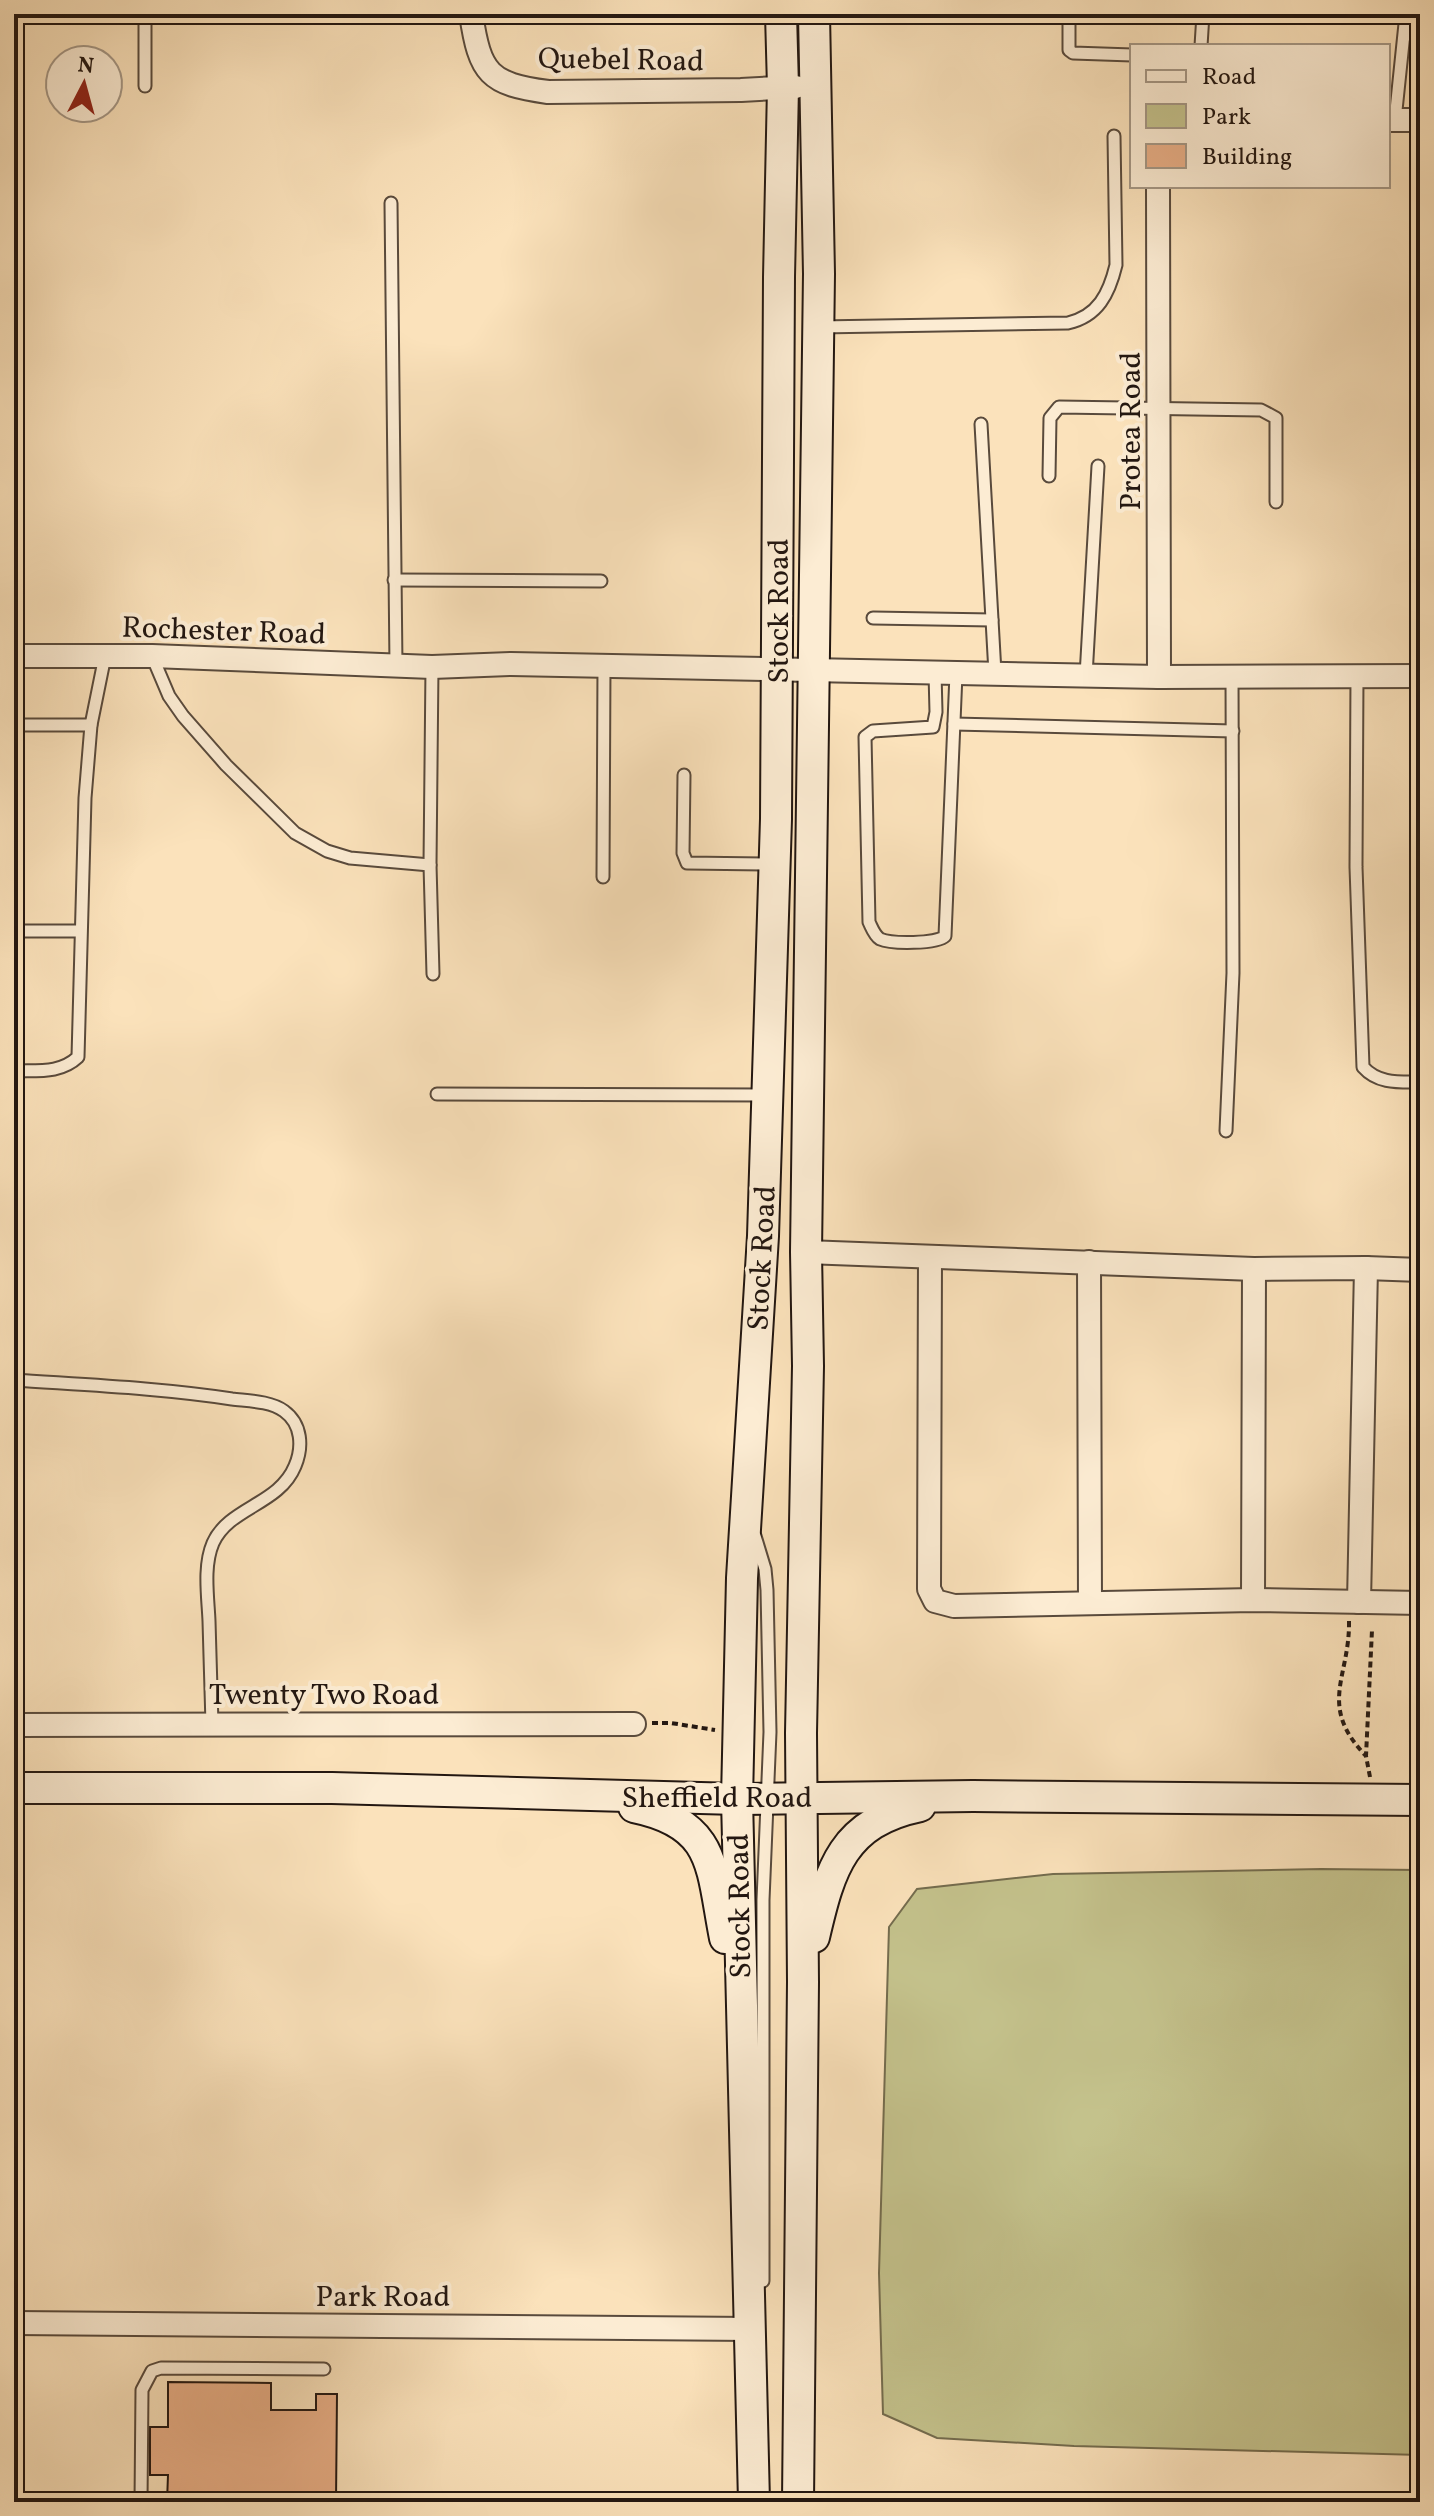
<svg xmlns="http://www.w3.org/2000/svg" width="1434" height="2516" font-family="Vollkorn,serif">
  <rect width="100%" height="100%" fill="#fbe2bb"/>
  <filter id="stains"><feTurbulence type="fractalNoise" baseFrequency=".0025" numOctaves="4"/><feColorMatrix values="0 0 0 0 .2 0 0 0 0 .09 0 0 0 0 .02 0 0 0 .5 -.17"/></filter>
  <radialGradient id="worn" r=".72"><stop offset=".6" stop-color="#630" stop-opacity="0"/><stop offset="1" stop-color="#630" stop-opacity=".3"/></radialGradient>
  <polygon fill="#c4c28c" stroke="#746c4e" stroke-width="2" points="1321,1869 1420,1870 1420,2455 1074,2446 937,2438 883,2414 879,2273 889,1927 917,1889 1053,1874"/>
  <polygon fill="#e9af87" stroke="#231711" stroke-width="2" points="168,2382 271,2383 271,2410 316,2410 316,2394 337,2394 336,2502 167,2502 168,2475 150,2475 150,2427 168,2427"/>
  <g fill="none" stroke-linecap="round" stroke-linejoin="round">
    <defs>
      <g id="lane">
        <polyline points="145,14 145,86"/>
        <polyline points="1069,14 1069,50 1073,53 1132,55"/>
        <polyline points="1406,35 1420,34"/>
        <polyline points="1201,46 1203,14"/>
        <polyline points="1395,120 1406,14"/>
        <polyline points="391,203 396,665"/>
        <path d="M819,327L1068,323C1098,316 1109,294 1116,265L1114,136"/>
        <polyline points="981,424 995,673"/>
        <polyline points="1049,476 1050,418 1059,407 1261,410 1276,418 1276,502"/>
        <polyline points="394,580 601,581"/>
        <polyline points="873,618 992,620"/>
        <polyline points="152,656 169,696 183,716 226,765 295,833 327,851 350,858 430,865"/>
        <polyline points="432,667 430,865 433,974"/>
        <path d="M935,673L936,712L933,727L873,731L865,737L869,922C872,928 874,935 880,939C891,944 937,944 945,936L956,674"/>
        <polyline points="1086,676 1098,466"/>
        <path d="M1357,676L1356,867L1363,1067C1378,1084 1399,1082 1420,1082"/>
        <polyline points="954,724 1233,731"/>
        <polyline points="14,725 91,725"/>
        <polyline points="684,775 683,853 687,863 774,864"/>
        <polyline points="603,877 604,665"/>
        <polyline points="14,931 79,931"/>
        <path d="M14,1071C37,1070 60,1074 78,1057L85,798L91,725L105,656"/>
        <polyline points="437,1094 767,1095"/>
        <polyline points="1226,1131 1233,973 1232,676"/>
        <path d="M14,1380C87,1385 160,1388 232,1399C248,1401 270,1401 284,1411C302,1424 303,1447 295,1466C279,1505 229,1507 213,1543C203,1566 208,1597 209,1621C210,1655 211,1690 212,1724"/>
        <polyline points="755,1536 765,1569 767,1590 770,1732 763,1900 763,2281"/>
        <polyline points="141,2502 142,2390 152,2371 161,2368 324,2369"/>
      </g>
      <g id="street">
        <path d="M471,14C480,74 489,84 548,92L741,90L796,87"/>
        <polyline points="1388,120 1420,120"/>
        <polyline points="1158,186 1159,677"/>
        <polyline points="14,656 152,656 432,667 511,664 1159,677 1420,676"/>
        <polyline points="806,1252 1254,1269 1366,1268 1420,1270"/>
        <polyline points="930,1257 929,1589 935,1601 954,1606 1253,1600 1420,1603"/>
        <polyline points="1089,1262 1090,1602"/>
        <polyline points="1253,1600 1254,1269"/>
        <polyline points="1359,1602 1366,1268"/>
        <polyline points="14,1725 634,1724"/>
        <polyline points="14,2323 751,2329"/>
      </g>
      <g id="secondary">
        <polyline points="14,1788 332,1788 737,1799 973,1796 1420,1800"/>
        <path d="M634,1807C717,1824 711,1868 725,1938"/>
        <path d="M814,1937C830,1868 843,1822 920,1806"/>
        <polyline points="754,2502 737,1799 742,1578 763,1236 776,819 779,277 783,87 781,14"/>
        <polyline points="798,2502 803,1982 801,1733 808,1366 806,1252 819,274 814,14"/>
      </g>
    </defs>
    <use href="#lane" stroke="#594a3c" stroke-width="15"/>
    <use href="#street" stroke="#594a3c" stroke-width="26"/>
    <use href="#secondary" stroke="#231711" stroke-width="34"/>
    <g stroke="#231711" stroke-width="4" stroke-dasharray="6 4" stroke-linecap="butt">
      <path d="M1349,1621C1350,1678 1317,1705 1366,1756"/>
      <polyline points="652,1723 671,1723 715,1730"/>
      <polyline points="1370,1777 1366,1756 1372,1630"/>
    </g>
    <use href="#lane" stroke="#fcecd3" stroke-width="11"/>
    <use href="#street" stroke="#fcecd3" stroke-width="22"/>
    <use href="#secondary" stroke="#fcecd3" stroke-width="30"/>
  </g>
  <g text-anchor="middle" stroke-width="8" stroke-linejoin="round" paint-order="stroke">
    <g font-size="30" fill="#231711" stroke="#fcecd3">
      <text transform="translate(621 59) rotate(1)" y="10">Quebel Road</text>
      <text transform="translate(1130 431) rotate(-90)" y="10">Protea Road</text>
      <text transform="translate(778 611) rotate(-90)" y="10">Stock Road</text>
      <text transform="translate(224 630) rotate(2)" y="10">Rochester Road</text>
      <text transform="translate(761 1258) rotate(-87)" y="10">Stock Road</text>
      <text x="324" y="1704">Twenty Two Road</text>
      <text x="717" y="1807">Sheffield Road</text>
      <text transform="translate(739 1906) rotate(-91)" y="10">Stock Road</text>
      <text x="383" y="2306">Park Road</text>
    </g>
  </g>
  <rect width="1434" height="2516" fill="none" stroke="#fbe2bb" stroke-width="48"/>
  <rect x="16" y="16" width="1402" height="2484" fill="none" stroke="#231711" stroke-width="4"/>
  <rect x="24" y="24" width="1386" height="2468" fill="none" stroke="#231711" stroke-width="2"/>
  <rect x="1130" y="44" width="260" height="144" fill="#fcecd3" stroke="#a59785" stroke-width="2"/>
  <rect x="1146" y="70" width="40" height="12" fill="#fcecd3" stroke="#a59785" stroke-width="2"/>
  <text x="1202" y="84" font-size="24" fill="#231711">Road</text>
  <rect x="1146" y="104" width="40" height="24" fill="#c4c28c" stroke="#a59785" stroke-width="2"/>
  <text x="1202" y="124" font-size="24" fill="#231711">Park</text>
  <rect x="1146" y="144" width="40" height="24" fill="#e9af87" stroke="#a59785" stroke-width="2"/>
  <text x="1202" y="164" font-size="24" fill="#231711">Building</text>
  <g transform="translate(84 84) rotate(6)"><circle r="38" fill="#fcecd3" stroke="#a59785" stroke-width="2"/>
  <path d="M0-6L14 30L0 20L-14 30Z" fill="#8f2418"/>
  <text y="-12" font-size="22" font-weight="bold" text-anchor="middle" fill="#231711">N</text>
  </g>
  <rect width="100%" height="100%" filter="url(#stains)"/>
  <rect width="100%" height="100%" fill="url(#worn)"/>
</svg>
